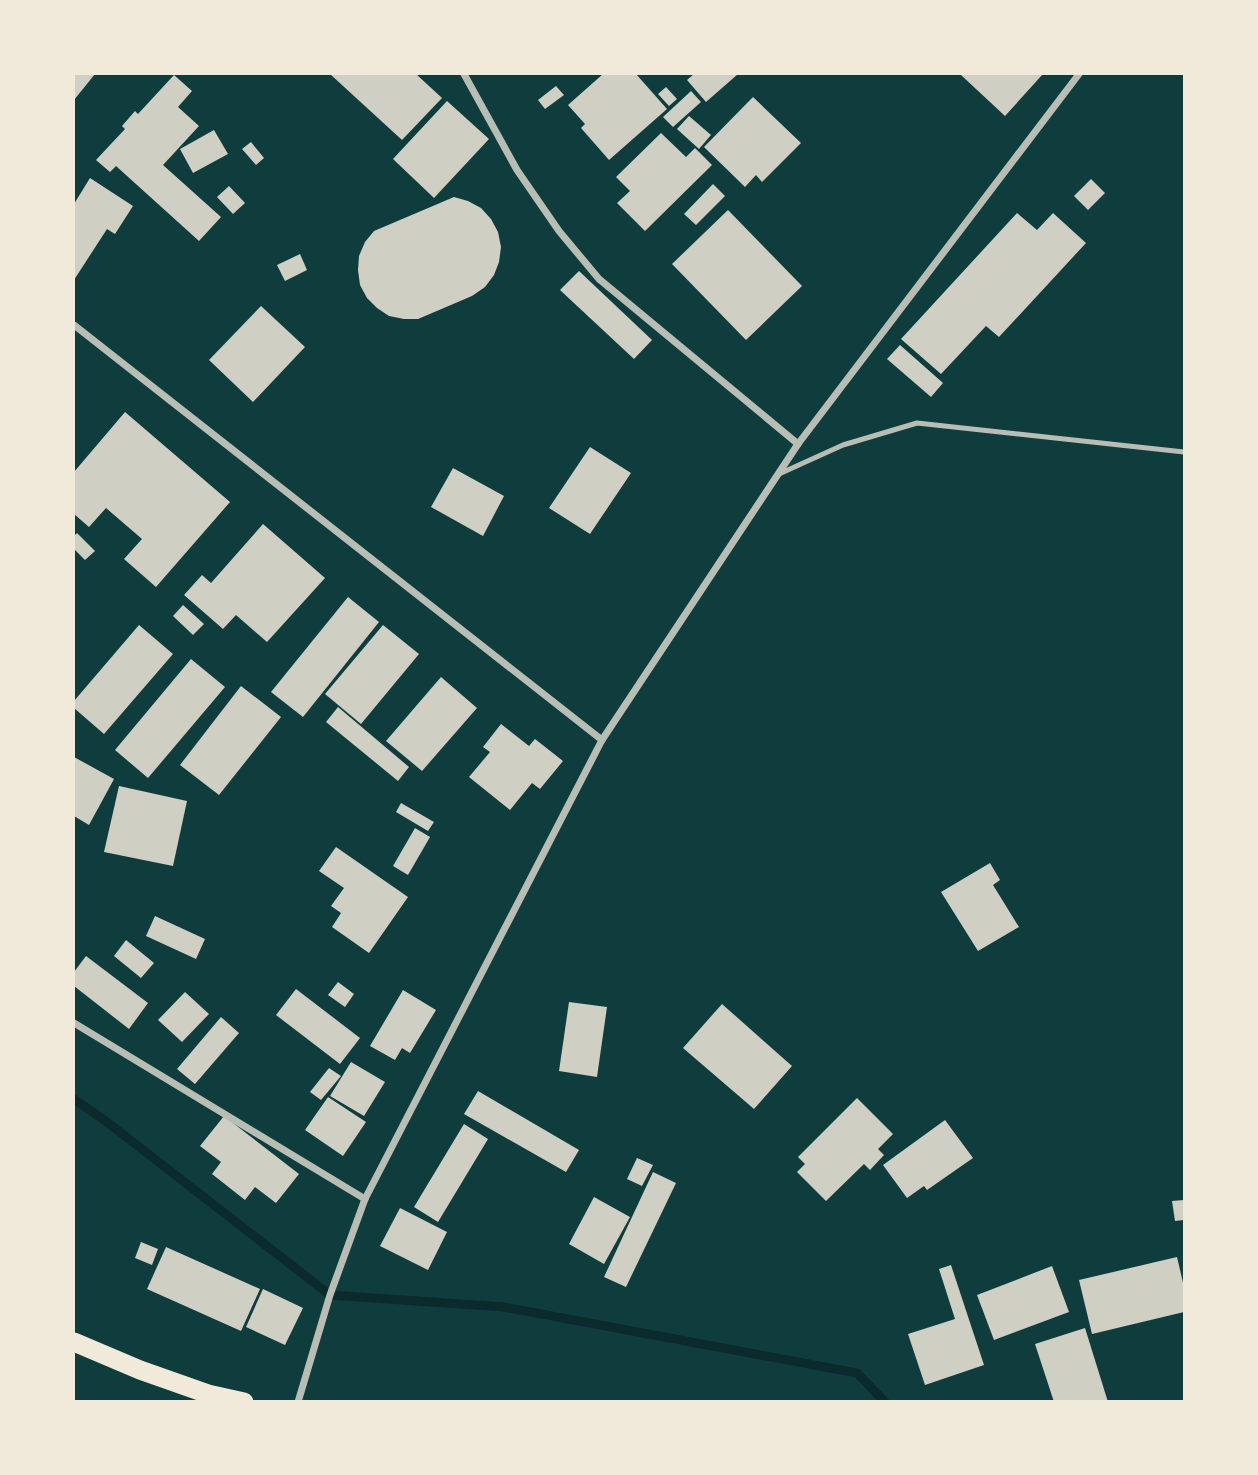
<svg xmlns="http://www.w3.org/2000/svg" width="1258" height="1475" font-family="Helvetica,sans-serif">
  <rect width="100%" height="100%" fill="#0f3d3e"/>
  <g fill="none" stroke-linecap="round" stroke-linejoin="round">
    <polyline stroke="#0a2a2b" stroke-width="9" points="74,1099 107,1122 330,1295 504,1307 857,1373 885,1402"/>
  </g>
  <g fill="#cfcfc3">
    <polygon points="74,74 95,74 74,100"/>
    <polygon points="330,74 416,74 442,98 402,140"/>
    <polygon points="603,74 636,74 667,109 609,160 581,128 585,124 568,105"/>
    <polygon points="694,74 738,74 706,102 687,80"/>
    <polygon points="962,74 1043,74 1005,116 961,75"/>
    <polygon points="174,75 192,91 178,107 199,126 163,165 221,217 199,241 116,166 110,172 96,160 125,129 122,126 135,111 138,114"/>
    <polygon points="556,86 564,95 545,109 538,100"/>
    <polygon points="666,87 677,99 669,106 658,94"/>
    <polygon points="691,91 701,102 673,127 663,117"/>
    <polygon points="753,97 801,143 762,182 756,175 745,187 704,147"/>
    <polygon points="447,101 489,139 434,198 393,159"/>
    <polygon points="689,116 711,135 699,149 677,129"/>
    <polygon points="214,130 228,154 193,173 180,149"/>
    <polygon points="661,133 686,157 695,148 712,165 645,231 617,203 630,191 616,177"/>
    <polygon points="251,142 264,158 256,165 242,149"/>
    <polygon points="90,178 133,206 115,234 107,229 74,280 74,204"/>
    <polygon points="1091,179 1105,193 1088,210 1074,196"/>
    <polygon points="713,184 725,196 696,225 684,214"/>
    <polygon points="229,186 245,203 233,214 217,197"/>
    <polygon points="454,197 468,201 481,208 491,219 498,232 501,247 499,262 494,275 485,287 472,296 418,319 404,319 389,316 377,308 367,298 360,285 358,270 359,256 365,242 374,231"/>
    <polygon points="728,210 802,286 746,340 672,264"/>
    <polygon points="1017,213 1037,230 1053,213 1086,243 999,337 986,326 941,374 901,339"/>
    <polygon points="300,254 307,270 285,281 277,265"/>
    <polygon points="579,271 652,340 634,359 560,290"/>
    <polygon points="261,306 305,347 253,402 209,360"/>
    <polygon points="900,345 943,383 931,397 887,359"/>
    <polygon points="125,412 230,502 156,587 124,559 142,539 106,508 89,527 74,514 74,472"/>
    <polygon points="590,447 631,473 590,534 549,508"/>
    <polygon points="453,468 504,496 483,536 431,507"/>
    <polygon points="263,524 325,578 267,642 236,615 223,629 184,595 202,575 211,583"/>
    <polygon points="77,533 95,551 85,560 74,549 74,536"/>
    <polygon points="348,597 379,622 303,717 271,692"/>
    <polygon points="183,605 204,624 193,635 173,616"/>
    <polygon points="139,625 173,654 104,734 74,708 74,701"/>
    <polygon points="383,625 419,654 361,724 325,694"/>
    <polygon points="191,659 225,687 148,778 115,750"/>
    <polygon points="441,677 477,708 422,771 386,741"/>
    <polygon points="241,686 281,717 219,795 180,765"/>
    <polygon points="338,707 409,767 398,781 326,722"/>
    <polygon points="501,724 529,746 535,739 563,761 540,789 532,783 510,810 469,777 490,752 483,747"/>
    <polygon points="74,757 114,779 89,825 74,816"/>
    <polygon points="119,786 187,801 173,866 104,852"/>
    <polygon points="401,803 434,822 428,831 396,812"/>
    <polygon points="415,828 430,837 408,875 393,866"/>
    <polygon points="336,847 408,897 369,953 332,927 341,913 331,906 344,888 319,871"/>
    <polygon points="990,863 1000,880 993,885 1019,927 978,951 941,892"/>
    <polygon points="155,916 205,939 196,959 146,936"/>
    <polygon points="126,940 154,963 141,978 114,956"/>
    <polygon points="86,956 148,1003 129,1029 74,986 74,972"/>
    <polygon points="338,982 354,994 345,1007 328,995"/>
    <polygon points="296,989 360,1038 340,1064 276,1015"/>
    <polygon points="403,990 436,1010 410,1053 402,1048 395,1060 370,1046"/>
    <polygon points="185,992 209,1014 182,1042 158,1020"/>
    <polygon points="569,1002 607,1007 597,1077 559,1071"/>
    <polygon points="722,1004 792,1066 754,1109 683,1048"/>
    <polygon points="221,1017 239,1033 195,1084 177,1069"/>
    <polygon points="351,1062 385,1082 364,1116 330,1096"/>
    <polygon points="329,1068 341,1076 321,1100 310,1092"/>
    <polygon points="478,1091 579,1150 566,1172 464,1114"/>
    <polygon points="328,1097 366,1122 343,1156 305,1130"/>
    <polygon points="857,1098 893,1134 878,1149 884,1155 870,1170 864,1164 826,1201 797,1172 805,1164 798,1157"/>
    <polygon points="224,1116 299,1174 276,1203 255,1187 245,1200 212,1174 221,1162 200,1146"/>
    <polygon points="945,1120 973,1158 927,1190 924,1186 907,1198 883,1165"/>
    <polygon points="464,1124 488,1139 438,1222 414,1207"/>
    <polygon points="637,1158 653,1165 642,1186 627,1179"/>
    <polygon points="653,1172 676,1183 626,1287 604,1277"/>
    <polygon points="594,1197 630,1217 604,1264 569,1244"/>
    <polygon points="1184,1200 1184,1220 1175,1221 1172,1201"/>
    <polygon points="400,1208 447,1232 428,1270 380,1246"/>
    <polygon points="141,1242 158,1249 152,1265 135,1258"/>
    <polygon points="166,1247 260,1289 241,1331 147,1289"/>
    <polygon points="1177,1257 1184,1287 1184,1312 1092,1334 1079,1280"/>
    <polygon points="951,1265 984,1365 925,1385 908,1334 955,1319 939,1269"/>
    <polygon points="1052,1266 1069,1312 994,1340 977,1295"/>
    <polygon points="263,1289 303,1308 285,1345 246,1327"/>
    <polygon points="1085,1328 1108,1402 1054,1402 1035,1344"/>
  </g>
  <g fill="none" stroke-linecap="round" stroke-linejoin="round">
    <polyline stroke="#b8beb3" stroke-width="5" points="779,474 843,445 917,423 1184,452"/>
    <g stroke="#b8beb3" stroke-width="7">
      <polyline points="464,74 517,170 559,231 599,279 798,444"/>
      <polyline points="74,325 602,740"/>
      <polyline points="74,1023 365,1199"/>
      <polyline points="298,1402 330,1295 365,1199 602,740 798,444 1079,74"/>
    </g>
    <polyline stroke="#f1e9da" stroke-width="19" points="74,1342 140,1370 208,1394 244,1402"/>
  </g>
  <rect width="1258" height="1475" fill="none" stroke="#f1e9da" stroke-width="150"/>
</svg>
